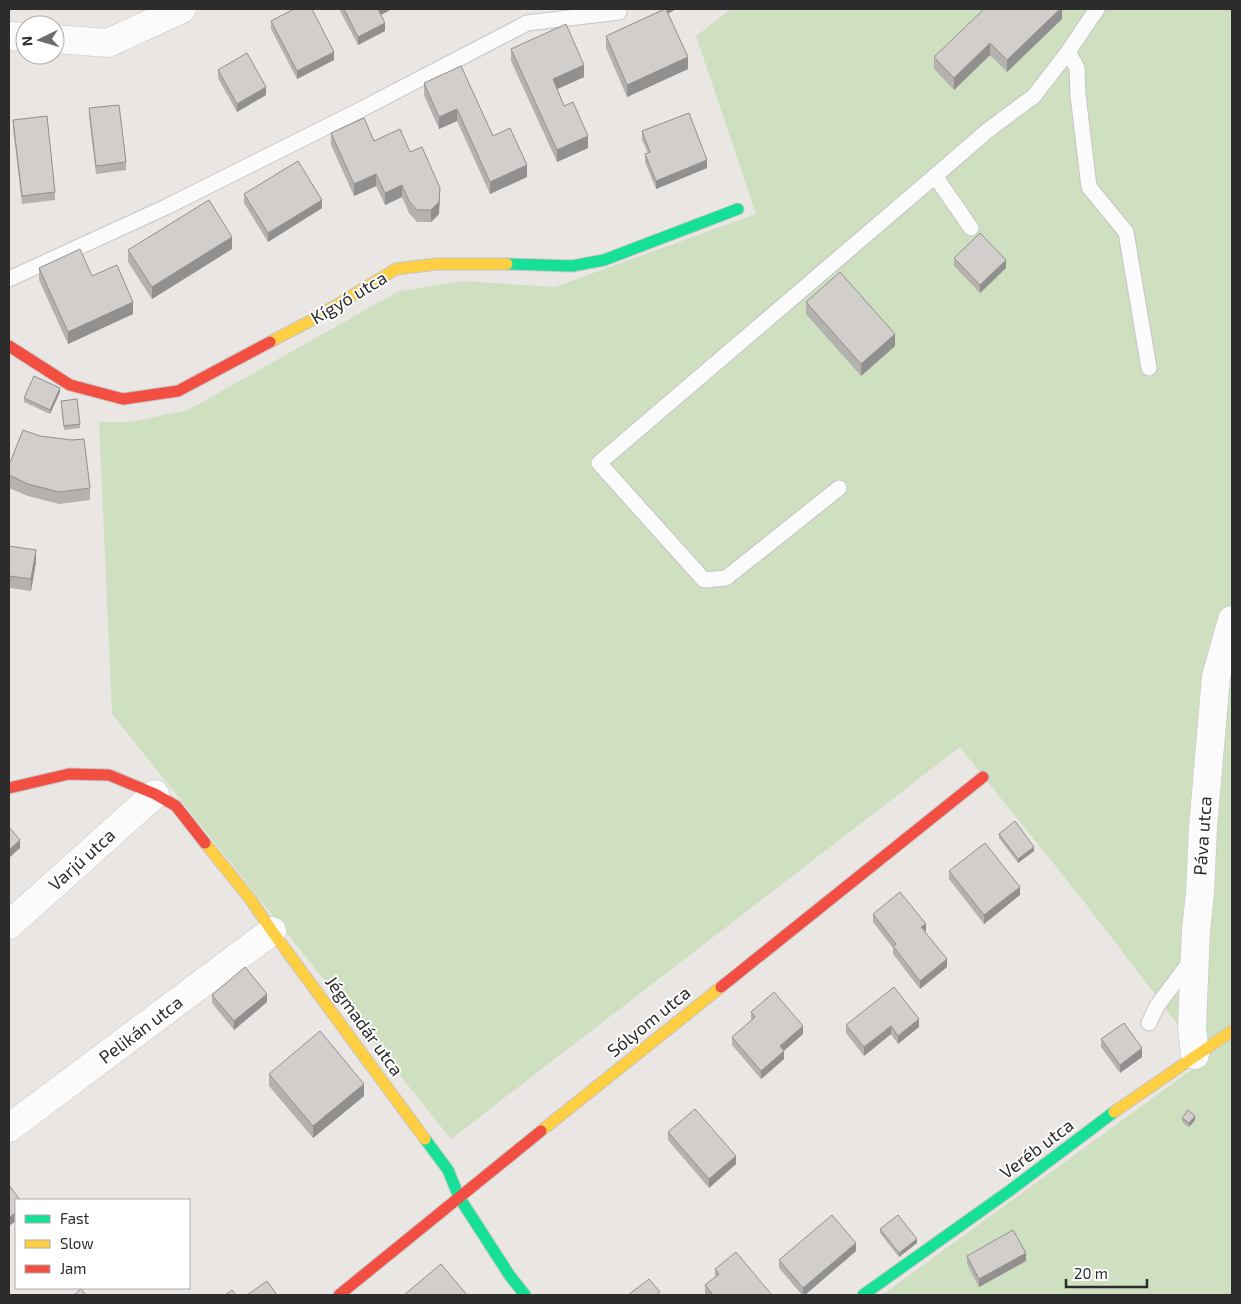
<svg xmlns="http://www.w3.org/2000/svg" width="1241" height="1304" font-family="'Exo 2',sans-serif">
  <rect width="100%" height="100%" fill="#e9e6e3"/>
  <polygon fill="#cee0c0" points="731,9 1232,9 1232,1295 882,1295 1205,1060 1085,903 960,747 451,1139 112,714 99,422 130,422 188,410 399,291 464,281 555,287 756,214 696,36"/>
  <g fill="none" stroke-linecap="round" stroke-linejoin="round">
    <defs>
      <g id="lane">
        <polyline points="1068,52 1077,68 1078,95 1089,187 1126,232 1149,368"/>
        <polyline points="971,228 935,176 987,131 1034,96 1068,52 1097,9"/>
        <polyline points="9,279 166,207 360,110 527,23 619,12"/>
        <polyline points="839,488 726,578 704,580 599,463 935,176"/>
        <polyline points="1149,1023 1157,1006 1192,959"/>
      </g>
      <g id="street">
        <polyline points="9,36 25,37"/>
        <polyline points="55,39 108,43 182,9"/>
        <polyline points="9,925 155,794"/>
        <polyline points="1195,1055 1192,1027 1196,930 1200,893 1203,827 1216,677 1232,620"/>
        <polyline points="9,1128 272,931"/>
      </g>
      <g id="fast">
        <polyline points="507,264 572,266 604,260 738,209"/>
        <polyline points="425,1139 448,1170 459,1197 510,1276 525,1295"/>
        <polyline points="863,1295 1012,1189 1114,1112"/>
      </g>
      <g id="slow">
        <polyline points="270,342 310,321 396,269 437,264 507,264"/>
        <polyline points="205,843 251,900 272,931 425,1139"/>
        <polyline points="1114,1112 1232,1031"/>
        <polyline points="541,1131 721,987"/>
      </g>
      <g id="jam">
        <polyline points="9,346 70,385 123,399 178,391 270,342"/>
        <polyline points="9,788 69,774 109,775 155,794 176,806 205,843"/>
        <polyline points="721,987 983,777"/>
        <polyline points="339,1295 541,1131"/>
      </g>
    </defs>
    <use href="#lane" stroke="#c6c4c5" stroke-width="17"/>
    <use href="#street" stroke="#c6c4c5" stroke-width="29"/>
    <use href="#fast" stroke="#c6c4c5" stroke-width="13"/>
    <use href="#slow" stroke="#c6c4c5" stroke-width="13"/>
    <use href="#jam" stroke="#c6c4c5" stroke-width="13"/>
    <use href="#lane" stroke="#fcfbfb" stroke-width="15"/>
    <use href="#street" stroke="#fcfbfb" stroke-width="28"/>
    <use href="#fast" stroke="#16e098" stroke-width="11"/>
    <use href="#slow" stroke="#ffcf43" stroke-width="11"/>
    <use href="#jam" stroke="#f24e42" stroke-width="11"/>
  </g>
  <g fill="#b4b1af">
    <polygon points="339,9 392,9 381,15 385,31 358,45"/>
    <polygon points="664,9 676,9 668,14 688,69 627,97 606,48 606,36"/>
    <polygon points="1062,9 1062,19 1007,72 990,55 954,90 934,69 934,57"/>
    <polygon points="271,21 334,60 297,79 271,29"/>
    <polygon points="511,49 584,77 557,89 564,106 588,148 557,162 511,61"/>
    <polygon points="218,70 266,95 237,112 218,78"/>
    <polygon points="424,83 493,136 527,177 490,194 457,121 439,129 424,95"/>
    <polygon points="89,108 126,162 126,170 96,174 89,116"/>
    <polygon points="13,120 55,192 55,200 22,204 13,128"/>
    <polygon points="642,131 707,168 656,189 645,162 645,154 648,153 642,140"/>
    <polygon points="331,133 374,141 410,152 440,200 439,214 431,222 417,222 409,213 402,197 385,205 376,186 354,196 331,145"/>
    <polygon points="244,194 322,208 268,242 244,203"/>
    <polygon points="232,249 152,299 128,262 128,250"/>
    <polygon points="954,258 1006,268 980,293 954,266"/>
    <polygon points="39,268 92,276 133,314 68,344 39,280"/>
    <polygon points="806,302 895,346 861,376 806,314"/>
    <polygon points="60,392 50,414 24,402 24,398"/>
    <polygon points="61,401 80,424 80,428 64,430"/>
    <polygon points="9,465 90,488 90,500 59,504 28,496 9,488"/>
    <polygon points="9,546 36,562 31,591 10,588 9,598"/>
    <polygon points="999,834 1034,851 1018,863 999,838"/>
    <polygon points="949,871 1020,895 984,924 949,879"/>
    <polygon points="873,914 925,932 947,967 920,989 893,954 893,948 873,922"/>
    <polygon points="212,995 267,1002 234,1030 212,1003"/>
    <polygon points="751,1012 803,1034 784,1051 784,1059 761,1079 732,1045 732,1037 751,1021"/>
    <polygon points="846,1025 919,1027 898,1044 891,1034 864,1056 846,1033"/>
    <polygon points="1101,1039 1142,1057 1120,1073 1101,1047"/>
    <polygon points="269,1074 364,1096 313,1138 269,1086"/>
    <polygon points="1182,1118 1195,1120 1189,1127 1182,1122"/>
    <polygon points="668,1132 736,1164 709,1188 668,1140"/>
    <polygon points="880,1229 917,1243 899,1257 880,1233"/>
    <polygon points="856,1251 805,1295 802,1295 779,1268 779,1260"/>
    <polygon points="967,1256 1026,1261 979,1287 967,1264"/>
    <polygon points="715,1269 771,1295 706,1295 705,1294 705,1285 715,1277"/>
  </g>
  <g fill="#92908f">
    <polygon points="377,9 392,9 377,17"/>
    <polygon points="667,9 676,9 667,14"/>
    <polygon points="1060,9 1062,9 1062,19 1007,72 1007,60"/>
    <polygon points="385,23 385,31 358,45 358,37"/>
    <polygon points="990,43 990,55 954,90 954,78"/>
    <polygon points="334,52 334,60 297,79 297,71"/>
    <polygon points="688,57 688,69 627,97 627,85"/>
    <polygon points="584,65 584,77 553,91 553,79"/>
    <polygon points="266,87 266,95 237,112 237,104"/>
    <polygon points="457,109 457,121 439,129 439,117"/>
    <polygon points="588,136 588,148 557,162 557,150"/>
    <polygon points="707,160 707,168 656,189 656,181"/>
    <polygon points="527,165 527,177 490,194 490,182"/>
    <polygon points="376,174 376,186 354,196 354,184"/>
    <polygon points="402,185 402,197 385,205 385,193"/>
    <polygon points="440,188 439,214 431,222 431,210"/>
    <polygon points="322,200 322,208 268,242 268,233"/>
    <polygon points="232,237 232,249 152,299 152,287"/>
    <polygon points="1006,260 1006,268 980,293 980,285"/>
    <polygon points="133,302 133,314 68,344 68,332"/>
    <polygon points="895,334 895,346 861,376 861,364"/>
    <polygon points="60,388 60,392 50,414 50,410"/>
    <polygon points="36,550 36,562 31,591 31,579"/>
    <polygon points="10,576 10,588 9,598 9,586"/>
    <polygon points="20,840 20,848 9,858 9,850"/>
    <polygon points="1034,847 1034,851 1018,863 1018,859"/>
    <polygon points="1020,887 1020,895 984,924 984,915"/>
    <polygon points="926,924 926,932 921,927"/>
    <polygon points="947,959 947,967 920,989 920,981"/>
    <polygon points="267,994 267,1002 234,1030 234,1021"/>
    <polygon points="919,1019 919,1027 898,1044 898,1036"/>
    <polygon points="803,1026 803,1034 780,1054 780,1046"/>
    <polygon points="891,1026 891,1034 864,1056 864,1047"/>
    <polygon points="1142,1048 1142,1057 1120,1073 1120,1065"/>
    <polygon points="784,1051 784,1059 761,1079 761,1071"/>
    <polygon points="364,1084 364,1096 313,1138 313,1126"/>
    <polygon points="1195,1116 1195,1120 1189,1127 1189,1123"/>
    <polygon points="736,1156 736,1164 709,1188 709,1179"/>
    <polygon points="16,1212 16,1221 9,1226 9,1218"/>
    <polygon points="917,1239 917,1243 899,1257 899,1253"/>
    <polygon points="856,1243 856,1251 805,1295 803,1295 803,1288"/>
    <polygon points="1026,1253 1026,1261 979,1287 979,1279"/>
  </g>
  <g fill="#d1cecc" stroke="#92908f">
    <polygon points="294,9 312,9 334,52 297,71 271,21"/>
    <polygon points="344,9 378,9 385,23 358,37"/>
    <polygon points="665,9 666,9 688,57 627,85 606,36"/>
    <polygon points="984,9 1060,9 1007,60 990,43 954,78 934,57"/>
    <polygon points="566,24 584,65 553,79 564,106 573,102 588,136 557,150 511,49"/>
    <polygon points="247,53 266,87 237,104 218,70"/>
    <polygon points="461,66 493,136 510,128 527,165 490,182 457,109 439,117 424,83"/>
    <polygon points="119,105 126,162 96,166 89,108"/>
    <polygon points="689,113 707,160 656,181 645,154 650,152 642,131"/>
    <polygon points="47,116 55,192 22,196 13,120"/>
    <polygon points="364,118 374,141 400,129 410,152 422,147 440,188 439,202 431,210 417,210 409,201 402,185 385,193 376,174 354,184 331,133"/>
    <polygon points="298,161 322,200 268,233 244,194"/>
    <polygon points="209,200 232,237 152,287 128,250"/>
    <polygon points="980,233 1006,260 980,285 954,258"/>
    <polygon points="80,249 92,276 117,265 133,302 68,332 39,268"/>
    <polygon points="840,272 895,334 861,364 806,302"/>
    <polygon points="34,376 60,388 50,410 24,398"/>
    <polygon points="77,399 80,424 64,426 61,401"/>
    <polygon points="23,430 40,436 72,440 84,439 90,488 59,492 28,484 9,475 9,465"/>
    <polygon points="9,546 36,550 31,579 10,576 9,586"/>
    <polygon points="1015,821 1034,847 1018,859 999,834"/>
    <polygon points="9,827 20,840 9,850"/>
    <polygon points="985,843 1020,887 984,915 949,871"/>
    <polygon points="900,892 926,924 921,927 947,959 920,981 893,946 896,944 873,914"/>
    <polygon points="245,967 267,994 234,1021 212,995"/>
    <polygon points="894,987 919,1019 898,1036 891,1026 864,1047 846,1025"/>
    <polygon points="774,992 803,1026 780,1046 784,1051 761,1071 732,1037 755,1017 751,1012"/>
    <polygon points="1124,1023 1142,1048 1120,1065 1101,1039"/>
    <polygon points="320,1031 364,1084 313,1126 269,1074"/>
    <polygon points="695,1109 736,1156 709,1179 668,1132"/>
    <polygon points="1188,1110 1195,1116 1189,1123 1182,1118"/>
    <polygon points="9,1185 20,1200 16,1200 16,1212 9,1218"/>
    <polygon points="832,1215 856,1243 803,1288 779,1260"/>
    <polygon points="898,1215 917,1239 899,1253 880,1229"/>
    <polygon points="1013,1230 1026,1253 979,1279 967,1256"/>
    <polygon points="736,1252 771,1294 770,1295 713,1295 705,1285 719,1274 715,1269"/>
    <polygon points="441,1264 467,1295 404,1295"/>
    <polygon points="649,1279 660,1292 656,1295 628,1295"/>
    <polygon points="267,1281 277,1295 247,1295"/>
    <polygon points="81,1289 86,1295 74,1295"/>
    <polygon points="232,1290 236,1295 225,1295"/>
  </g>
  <g text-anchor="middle" stroke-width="4" stroke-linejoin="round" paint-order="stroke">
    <g font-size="18" fill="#2c2c2c" stroke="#fff">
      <text transform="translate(349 298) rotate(-31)" y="6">Kígyó utca</text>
      <text transform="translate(1203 836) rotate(-86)" y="6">Páva utca</text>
      <text transform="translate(82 860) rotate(-42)" y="6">Varjú utca</text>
      <text transform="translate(649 1022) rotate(-39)" y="6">Sólyom utca</text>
      <text transform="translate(364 1026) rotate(54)" y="6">Jégmadár utca</text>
      <text transform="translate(141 1030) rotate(-37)" y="6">Pelikán utca</text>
      <text transform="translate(1037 1149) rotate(-37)" y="6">Veréb utca</text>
    </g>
  </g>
  <rect width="1241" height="1304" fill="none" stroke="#2c2c2c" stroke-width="20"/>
  <rect x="15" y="1199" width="175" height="90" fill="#ffffff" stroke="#ababab"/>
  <rect x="25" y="1215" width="25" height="8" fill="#16e098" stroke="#ababab"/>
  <text x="60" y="1224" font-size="15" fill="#2c2c2c">Fast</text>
  <rect x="25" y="1240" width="25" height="8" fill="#ffcf43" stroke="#ababab"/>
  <text x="60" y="1249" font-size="15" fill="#2c2c2c">Slow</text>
  <rect x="25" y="1265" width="25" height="8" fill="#f24e42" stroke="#ababab"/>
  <text x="60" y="1274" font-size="15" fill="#2c2c2c">Jam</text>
  <g transform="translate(40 40) rotate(265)"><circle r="24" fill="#ffffff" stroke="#ababab"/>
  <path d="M0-4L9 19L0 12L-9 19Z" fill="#6e6d6c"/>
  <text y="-8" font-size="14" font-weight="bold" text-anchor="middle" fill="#2c2c2c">N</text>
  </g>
  <path d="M1066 1279v8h81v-8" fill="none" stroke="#2c2c2c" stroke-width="2.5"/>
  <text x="1074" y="1279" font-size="15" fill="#2c2c2c" stroke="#ffffff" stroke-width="4" paint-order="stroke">20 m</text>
</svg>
